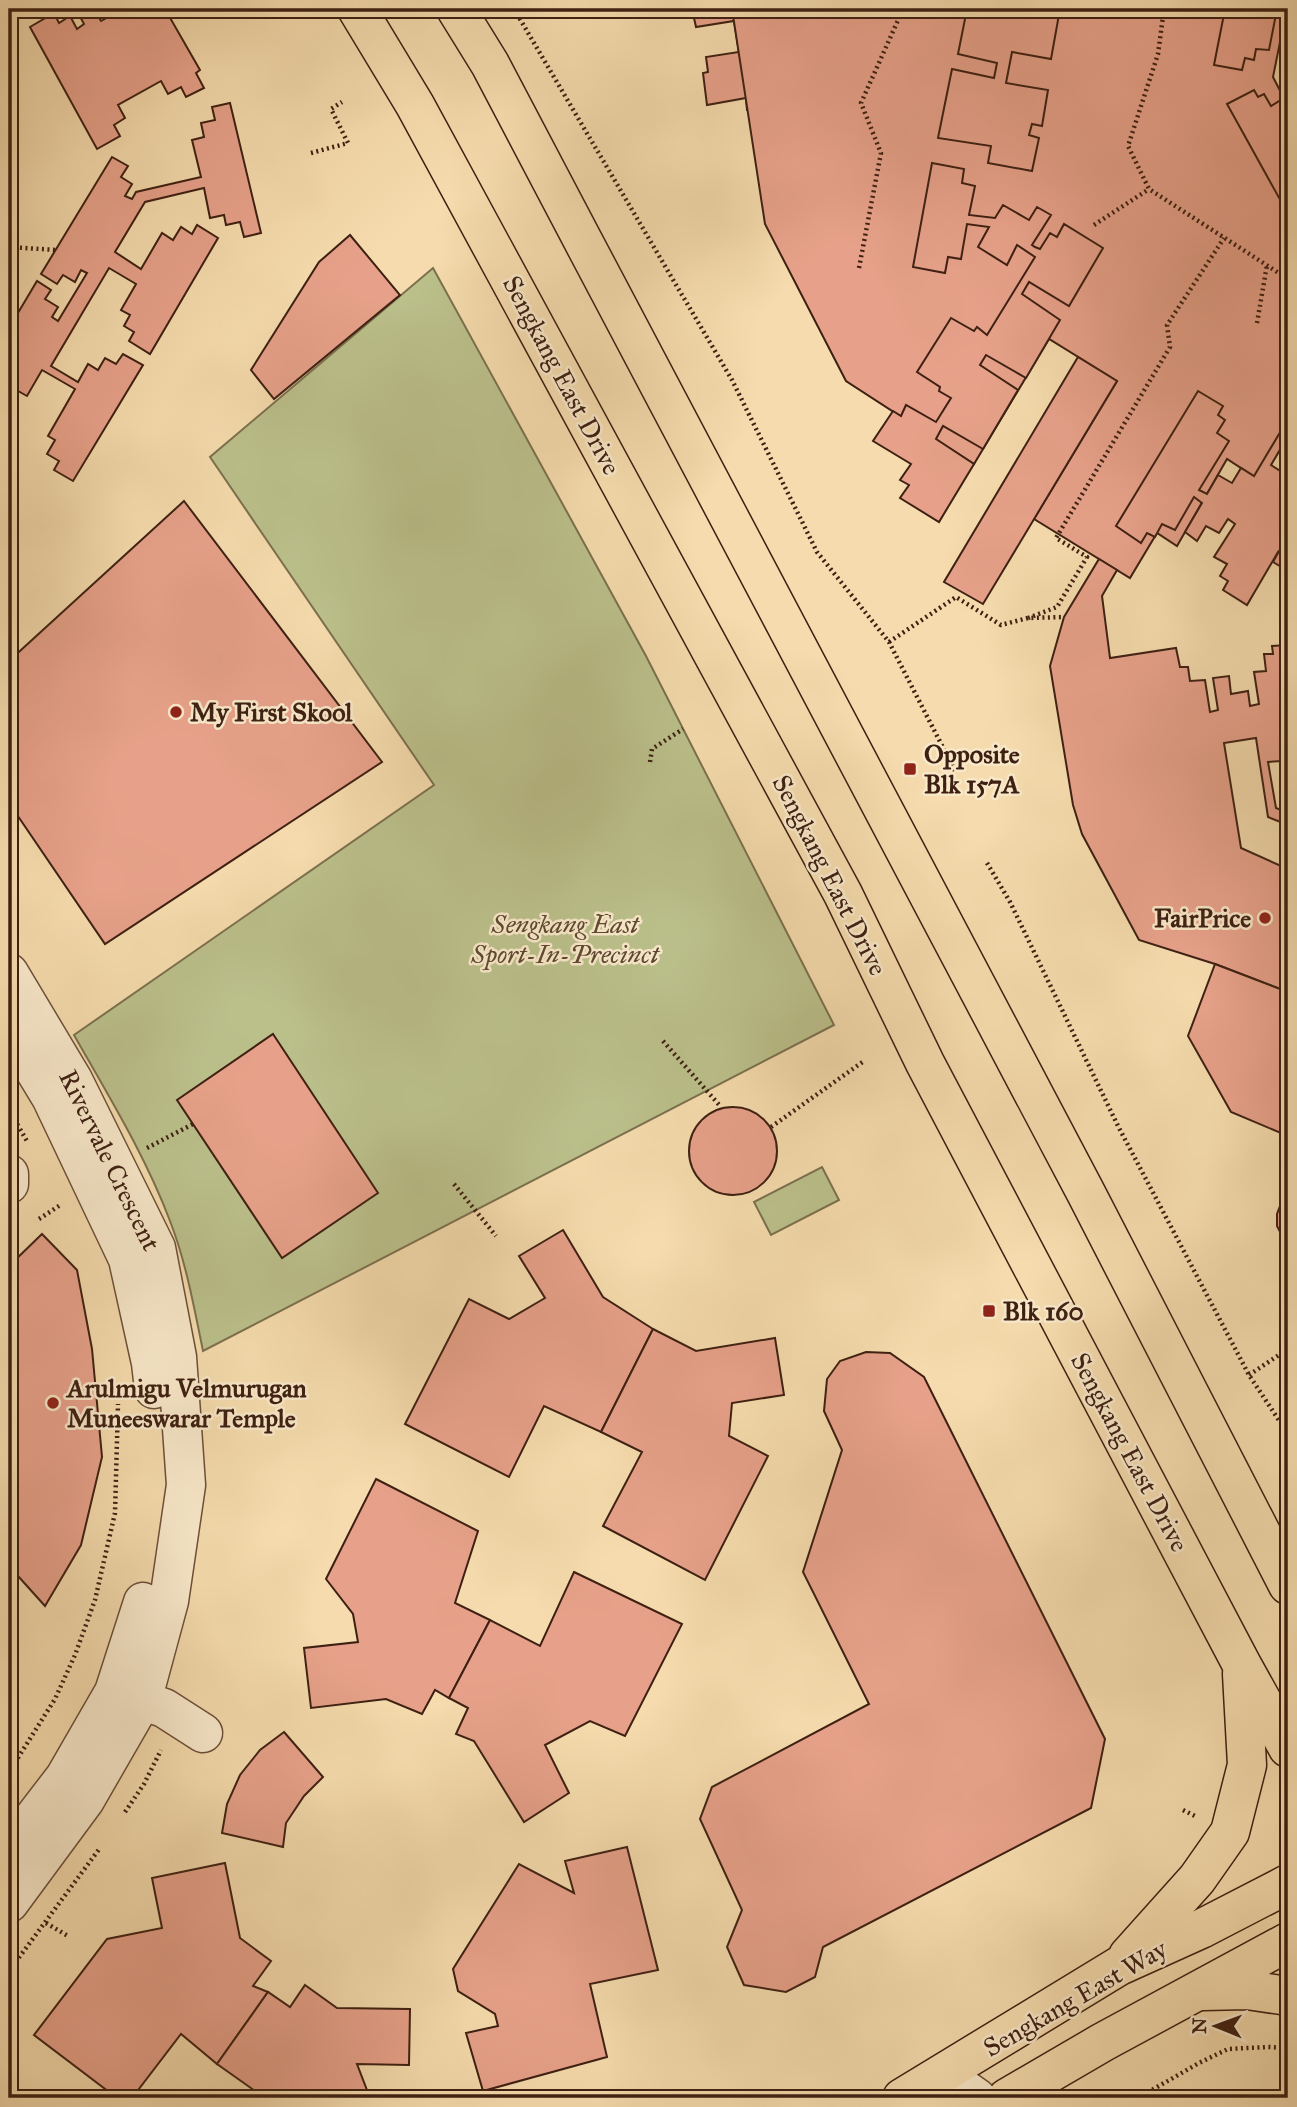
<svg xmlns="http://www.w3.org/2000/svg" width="1297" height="2107" font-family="'IM FELL Great Primer',serif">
  <rect width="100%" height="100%" fill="#f5dbad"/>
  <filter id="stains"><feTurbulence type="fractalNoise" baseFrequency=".00286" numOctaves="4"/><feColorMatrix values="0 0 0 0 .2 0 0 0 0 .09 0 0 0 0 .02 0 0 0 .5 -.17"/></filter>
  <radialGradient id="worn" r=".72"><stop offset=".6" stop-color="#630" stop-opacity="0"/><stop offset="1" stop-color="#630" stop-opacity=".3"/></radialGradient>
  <g fill="#bbc08b" stroke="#7c704e" stroke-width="2">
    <path d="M433,268L646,656L834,1025L203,1351C194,1307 186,1262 170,1221C145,1155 108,1095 74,1035L434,785L210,457Z"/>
    <polygon points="822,1167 839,1200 771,1235 754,1202"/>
  </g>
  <g fill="#e7a18a" stroke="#3e2012" stroke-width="2">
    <polygon points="76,9 94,9 101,21 119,11 118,9 165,9 200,70 196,73 204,88 186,97 181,87 168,94 161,81 118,105 125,118 114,125 120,136 97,149 30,27 54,13 59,23 70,16 77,29 84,24"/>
    <polygon points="692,9 787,9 791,36 748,42 751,56 793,50 803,117 760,125 758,109 747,110 746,98 707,105 703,73 708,72 706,57 739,52 734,21 696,27"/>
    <polygon points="732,9 1288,9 1288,17 1285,17 1273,77 1288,106 1288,436 1261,481 1227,459 1177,546 1157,533 1130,578 1034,519 1117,381 1049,339 974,464 846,381 765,224"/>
    <polygon points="967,9 1060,9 1051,59 1012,52 1006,83 1048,90 1042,126 1032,124 1029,135 1039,138 1032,171 988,163 991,146 938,138 952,69 994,78 997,63 958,54"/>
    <polygon points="1225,9 1277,9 1269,50 1256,49 1254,60 1245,58 1242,70 1214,65"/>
    <polygon points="1254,90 1258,97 1264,94 1271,106 1284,98 1288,106 1288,214 1227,104"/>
    <polygon points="230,103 261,233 244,237 240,222 226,225 224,215 210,218 204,188 145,202 115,252 141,269 162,233 173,240 181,227 192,234 197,225 218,238 150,354 129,341 134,332 124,326 130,315 121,310 136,284 109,268 51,366 78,382 88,364 98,370 105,358 116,364 123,354 143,365 73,481 54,470 59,461 47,454 55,440 48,436 75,389 42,370 27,396 18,391 15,395 9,392 9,328 37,281 51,290 45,299 58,307 52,317 58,321 87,273 81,270 75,282 63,275 57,284 41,274 112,157 128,166 121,177 132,184 125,196 132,199 136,192 201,177 192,140 204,137 201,123 215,120 212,107"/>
    <polygon points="932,163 964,169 962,183 975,186 969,215 995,218 1003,205 1029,220 1037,207 1051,215 1032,245 1035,247 1040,249 1050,233 1057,237 1064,224 1103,248 1069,306 1029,282 1022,294 1060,320 1026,378 986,355 980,365 1018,390 983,449 943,426 936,439 974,464 939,522 900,498 909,485 900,480 911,464 873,441 893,411 901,416 906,405 936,422 951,398 939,391 940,387 917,372 951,318 974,331 977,327 987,335 1035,257 1017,245 1007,265 978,247 989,227 967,224 961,259 948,257 945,273 913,267"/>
    <polygon points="350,235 400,295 274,399 251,370 319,262"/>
    <polygon points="1078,357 1117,381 983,604 944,582"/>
    <polygon points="1198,391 1223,406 1218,415 1225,420 1217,433 1229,441 1199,490 1207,494 1218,475 1232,483 1241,468 1254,476 1288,419 1288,436 1271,465 1282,472 1288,462 1288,550 1285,556 1278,552 1247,605 1223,590 1228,581 1220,576 1227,564 1214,557 1235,524 1228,519 1219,533 1206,526 1197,541 1185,532 1202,503 1194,497 1175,530 1162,524 1155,537 1147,533 1141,543 1116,526"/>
    <polygon points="184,501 382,762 105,944 9,803 9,661"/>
    <polygon points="1288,535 1288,571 1273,562"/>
    <polygon points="1099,559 1117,570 1102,596 1110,658 1176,648 1180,667 1188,667 1190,681 1205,680 1210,712 1218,710 1213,678 1229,676 1231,694 1248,691 1250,706 1259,704 1254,672 1266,671 1264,654 1273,654 1272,646 1288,645 1288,776 1283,777 1281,761 1268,762 1276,808 1288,813 1288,825 1268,817 1256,738 1224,743 1241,848 1281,866 1288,865 1288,992 1215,964 1139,940 1082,834 1073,805 1050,666 1064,617"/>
    <polygon points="1215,964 1288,992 1288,1136 1231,1112 1188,1036"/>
    <polygon points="273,1034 378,1193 282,1258 177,1100"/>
    <circle cx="733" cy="1151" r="44"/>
    <polygon points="1288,1185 1288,1247 1277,1226 1277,1214"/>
    <polygon points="563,1230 603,1297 653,1329 601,1432 544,1406 509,1477 405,1424 469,1299 509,1319 545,1298 519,1256"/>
    <polygon points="42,1234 77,1270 92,1349 102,1457 81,1545 45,1606 9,1566 9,1266"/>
    <polygon points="653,1329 696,1351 775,1338 784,1395 732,1403 729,1436 768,1456 705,1580 603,1526 642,1452 601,1432"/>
    <polygon points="866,1352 890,1353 924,1377 1105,1739 1091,1808 823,1947 815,1977 786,1992 744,1985 727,1947 742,1910 700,1819 712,1787 869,1704 803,1572 842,1450 824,1411 827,1379 840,1361"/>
    <polygon points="376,1479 478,1531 455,1603 490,1620 449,1698 435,1690 422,1714 386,1699 311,1708 304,1648 358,1642 353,1614 326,1579"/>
    <polygon points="574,1572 682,1624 625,1736 590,1721 545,1745 569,1793 524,1822 474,1741 456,1734 468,1708 449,1698 490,1620 540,1646"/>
    <polygon points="284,1732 323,1777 304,1796 286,1823 283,1847 222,1833 227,1804 240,1775 260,1750"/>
    <polygon points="627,1847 658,1970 590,1984 607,2057 483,2091 466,2033 498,2026 495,2014 458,1991 453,1969 519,1864 574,1893 565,1861"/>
    <polygon points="225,1863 240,1938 271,1961 253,1986 268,1992 217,2064 181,2034 132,2098 117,2098 34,2035 107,1939 162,1928 152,1878"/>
    <polygon points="305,1985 337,2008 410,2009 409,2065 357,2064 370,2098 265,2098 217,2064 268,1992 290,2007"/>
  </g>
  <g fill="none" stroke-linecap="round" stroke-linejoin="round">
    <defs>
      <g id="minor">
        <polyline points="9,973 73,1080 156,1248 177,1357 186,1485 169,1601 142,1701 85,1800 9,1903"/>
        <polyline points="9,1028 51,1097 128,1259 151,1363 154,1389"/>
        <polyline points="9,1174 9,1184"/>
        <polyline points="119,1693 164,1708 203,1733"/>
        <polyline points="9,1850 65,1777 114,1692 143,1602"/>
        <polyline points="930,2082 960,2086 977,2098"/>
      </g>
      <g id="major">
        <polyline points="357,9 415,105 843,894 925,1063 1242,1665 1288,1748"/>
        <polyline points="456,9 490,64 581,237 1086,1193 1288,1585"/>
        <polyline points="1128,1956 1197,1879 1230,1832 1247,1765 1242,1674"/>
        <polyline points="1203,1991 1247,1990 1288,1996"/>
        <polyline points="902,2098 1119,1966 1201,1929 1288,1884"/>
        <polyline points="1007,2098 1103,2042 1288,1942"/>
      </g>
    </defs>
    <use href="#minor" stroke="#6c4f39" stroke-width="41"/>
    <use href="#major" stroke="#3e2012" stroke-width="41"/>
    <g stroke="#3e2012" stroke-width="4.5" stroke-dasharray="2 3.5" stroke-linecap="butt">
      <polyline points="514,9 732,380 817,552 889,642 956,773"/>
      <polyline points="1164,9 1158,54 1128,146 1149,189 1288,279"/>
      <polyline points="311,153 348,143 331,109 342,102"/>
      <polyline points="1094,225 1149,189"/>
      <polyline points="9,247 56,250"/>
      <polyline points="859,268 881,153 861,103 903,9"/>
      <polyline points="1257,323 1267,265"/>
      <polyline points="1028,618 1057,607 1087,557 1056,538 1170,347 1167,325 1224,238"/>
      <polyline points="889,642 956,597 1001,625 1028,618 1064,617"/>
      <polyline points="650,762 652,749 683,729"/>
      <polyline points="987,863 1010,902 1118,1126 1249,1375 1288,1434"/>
      <polyline points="663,1041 721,1107"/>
      <polyline points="9,1110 27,1141"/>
      <polyline points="771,1127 864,1061"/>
      <polyline points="147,1148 193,1124"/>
      <polyline points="454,1184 496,1236"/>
      <polyline points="39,1219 62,1204"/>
      <polyline points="1249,1375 1288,1349"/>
      <polyline points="9,1772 55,1699 75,1655 95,1600 115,1513 118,1404"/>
      <polyline points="1183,1810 1195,1816"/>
      <polyline points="125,1812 144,1784 161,1750"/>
      <polyline points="46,1923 68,1936"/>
      <polyline points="9,1971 100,1848"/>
      <polyline points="1138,2098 1199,2063 1228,2049 1268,2047 1288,2048"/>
    </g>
    <use href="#minor" stroke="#f8e8ca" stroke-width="38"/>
    <use href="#major" stroke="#f5dbad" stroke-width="38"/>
  </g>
  <g fill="#8f2418" stroke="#f8e8ca" stroke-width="2.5">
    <circle cx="176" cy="712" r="7"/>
    <rect x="903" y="762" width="14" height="14" rx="3.5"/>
    <circle cx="1265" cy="918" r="7"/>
    <rect x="982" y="1304" width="14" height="14" rx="3.5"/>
    <circle cx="53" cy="1403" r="7"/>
  </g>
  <g text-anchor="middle" stroke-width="5" stroke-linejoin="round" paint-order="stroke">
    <g font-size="26" fill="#3e2012" stroke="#f8e8ca">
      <text transform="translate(562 375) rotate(62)" y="9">Sengkang East Drive</text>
      <text transform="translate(830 875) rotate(63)" y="9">Sengkang East Drive</text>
      <text transform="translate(110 1160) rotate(64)" y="9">Rivervale Crescent</text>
      <text transform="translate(1130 1452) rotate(62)" y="9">Sengkang East Drive</text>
      <text transform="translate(1075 1998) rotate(-30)" y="9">Sengkang East Way</text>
    </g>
    <g font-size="26" font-weight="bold" fill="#3e2012" stroke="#f8e8ca" text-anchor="start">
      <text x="190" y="721">My First Skool</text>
      <text x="924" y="763">Opposite<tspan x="924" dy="30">Blk 157A</tspan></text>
      <text x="1251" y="927" text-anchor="end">FairPrice</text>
      <text x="1003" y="1320">Blk 160</text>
      <text x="67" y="1397">Arulmigu Velmurugan<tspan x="67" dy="30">Muneeswarar Temple</tspan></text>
    </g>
    <g font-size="26" font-style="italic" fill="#5d4830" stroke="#f8e8ca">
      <text x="565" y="933">Sengkang East<tspan x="565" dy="30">Sport-In-Precinct</tspan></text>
    </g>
  </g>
  <rect width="1297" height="2107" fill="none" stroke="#f5dbad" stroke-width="35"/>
  <rect x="10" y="10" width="1276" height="2086" fill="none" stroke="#3e2012" stroke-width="3.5"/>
  <rect x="18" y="18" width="1262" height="2072" fill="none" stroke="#3e2012" stroke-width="2"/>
  <g transform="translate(1216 2026) rotate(271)" stroke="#f8e8ca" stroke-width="5" paint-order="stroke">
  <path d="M0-5L12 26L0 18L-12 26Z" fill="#3e2012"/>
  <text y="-10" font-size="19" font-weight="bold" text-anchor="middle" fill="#3e2012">N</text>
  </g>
  <rect width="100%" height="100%" filter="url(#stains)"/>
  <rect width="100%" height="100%" fill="url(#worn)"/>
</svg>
